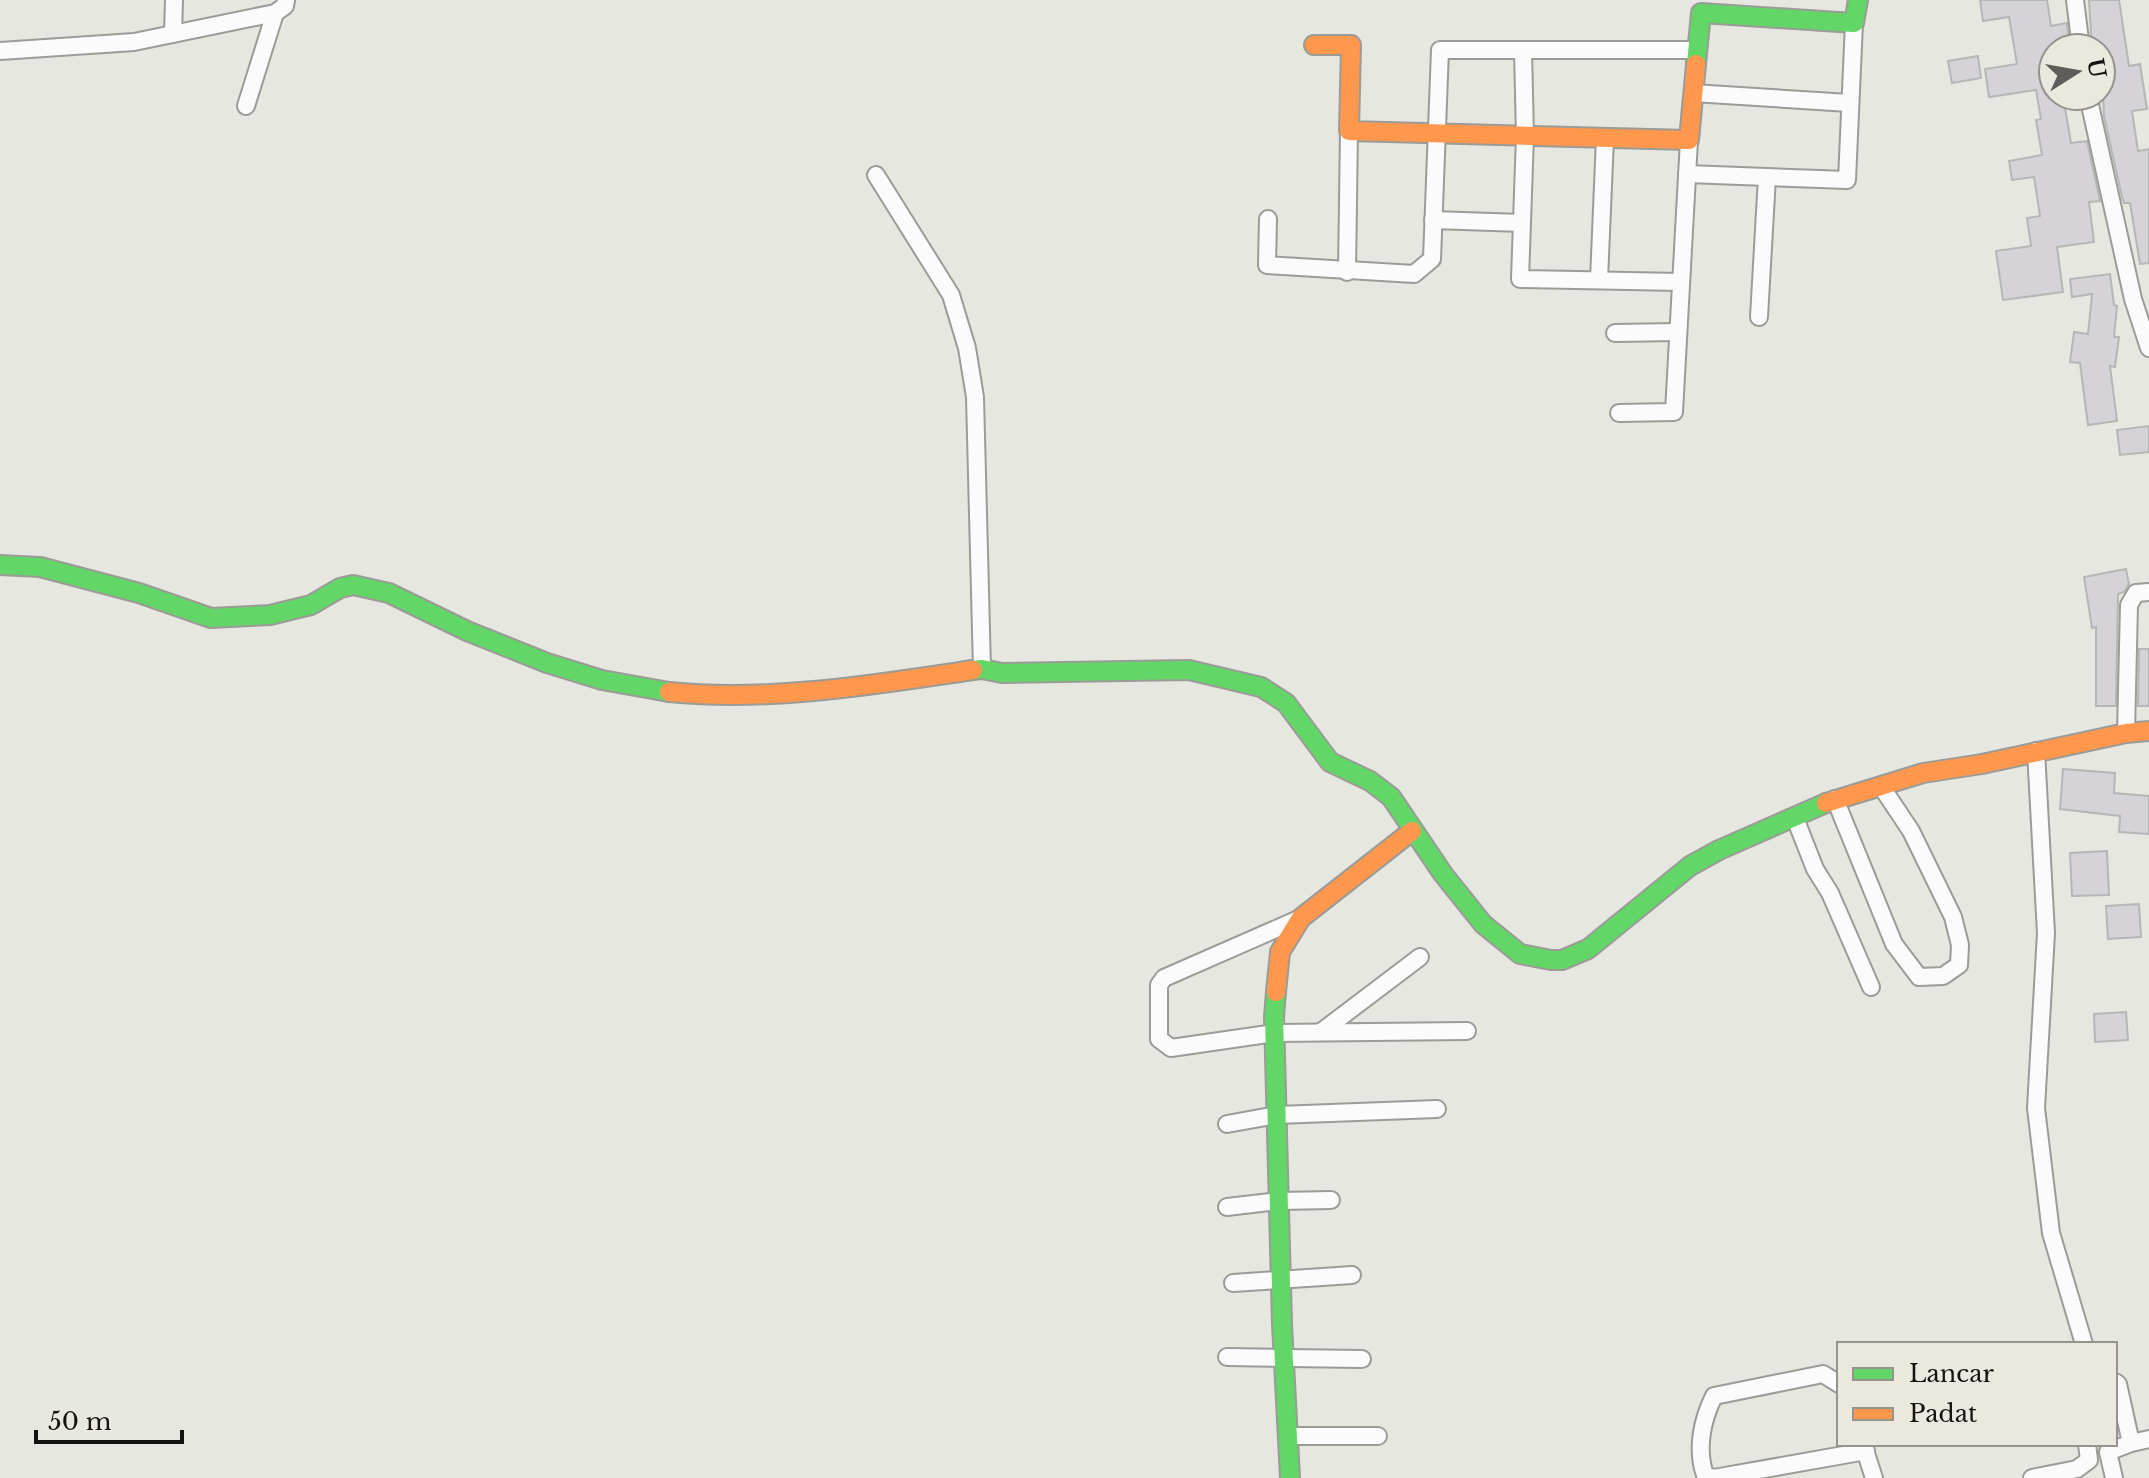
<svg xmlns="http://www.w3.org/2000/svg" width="2149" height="1478" font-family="'Libre Baskerville',serif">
  <rect width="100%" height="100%" fill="#e7e7e2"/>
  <g fill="#d5d2d8" stroke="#b6b6b5" stroke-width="2">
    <polygon points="1980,0 2047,0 2051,26 2067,23 2070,48 2053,48 2053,96 2063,96 2071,143 2087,141 2100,201 2089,202 2094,242 2057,247 2063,292 2003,300 1996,251 2031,246 2027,218 2040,216 2034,177 2012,180 2009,161 2042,155 2036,120 2041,119 2036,90 1989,97 1985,69 2017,64 2009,17 1983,21"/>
    <polygon points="2089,0 2119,0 2129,66 2140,64 2147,109 2132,111 2138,151 2149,149 2149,263 2140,264 2130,203 2124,203 2122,197 2104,116 2101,48 2092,48"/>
    <polygon points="1978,56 1981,78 1952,83 1948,61"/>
    <polygon points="2110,274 2114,305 2117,306 2114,337 2119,337 2115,367 2110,366 2117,421 2088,425 2080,363 2070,362 2074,332 2088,334 2092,294 2072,297 2070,279"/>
    <polygon points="2149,426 2149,452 2120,455 2117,430"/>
    <polygon points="2126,569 2129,584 2124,592 2118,594 2116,706 2096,706 2096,627 2092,628 2084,577"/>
    <polygon points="2139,649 2149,649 2149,706 2138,706"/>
    <polygon points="2063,769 2115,773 2114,793 2149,796 2149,834 2119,832 2120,816 2060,809"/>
    <polygon points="2107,851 2109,895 2072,896 2070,853"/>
    <polygon points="2139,904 2141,937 2108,939 2106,906"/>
    <polygon points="2126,1012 2128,1040 2095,1042 2094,1014"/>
  </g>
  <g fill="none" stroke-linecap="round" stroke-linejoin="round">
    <defs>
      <g id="street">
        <polyline points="2075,0 2081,48"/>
        <polyline points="173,34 174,0"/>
        <polyline points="1523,50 1525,136 1520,279 1680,282"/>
        <polyline points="0,51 134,42 275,13 285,6 286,0"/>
        <polyline points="1693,93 1849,103"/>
        <polyline points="2088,96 2133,299 2149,348"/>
        <polyline points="246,106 275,13"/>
        <polyline points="1687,174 1847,180 1854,23"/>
        <polyline points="876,175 951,295 967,348 975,397 982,669"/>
        <polyline points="1268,219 1267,265 1414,274 1432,259 1440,50 1697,50"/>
        <polyline points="1433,220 1522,223"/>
        <polyline points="1347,272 1349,131"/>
        <polyline points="1599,280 1605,138"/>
        <polyline points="1759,317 1767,177"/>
        <polyline points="1615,333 1677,332"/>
        <polyline points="1619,413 1674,412 1689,140"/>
        <polyline points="2126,733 2129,605 2136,593 2149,592"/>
        <polyline points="2036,751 2046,933 2036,1108 2051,1233 2084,1344"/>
        <polyline points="1835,799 1894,944 1919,977 1943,976 1959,965 1960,945 1953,917 1911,831 1881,786"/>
        <polyline points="1795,818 1815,869 1830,893 1871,987"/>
        <polyline points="1301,918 1164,978 1159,985 1159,1039 1171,1048 1275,1033 1467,1031"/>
        <polyline points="1321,1032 1420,957"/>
        <polyline points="1227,1124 1277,1115 1437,1109"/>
        <polyline points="1227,1207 1279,1201 1331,1200"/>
        <polyline points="1233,1283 1352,1275"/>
        <polyline points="1227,1357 1362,1359"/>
        <polyline points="2115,1382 2118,1384 2131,1443 2149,1439"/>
        <polyline points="1287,1436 1378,1436"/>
        <polyline points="1863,1444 1874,1478"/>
        <path d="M1714,1478L1705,1475C1696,1449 1702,1420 1714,1396L1823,1374L1839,1384"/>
        <polyline points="1714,1478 1866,1451"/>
        <polyline points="2032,1478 2077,1469 2089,1460 2087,1444"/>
        <polyline points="2114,1478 2108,1452 2131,1443"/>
      </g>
      <g id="fast">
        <polyline points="1696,64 1701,13 1854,23 1858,0"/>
        <polyline points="0,565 40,567 139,593 211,618 270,615 311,605 340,588 353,585 389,593 467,631 547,663 602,680 669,692"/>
        <polyline points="973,670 982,669 1002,673 1189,670 1261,687 1286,703 1330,762 1370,781 1391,797 1443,874 1483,924 1520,954 1551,960 1562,960 1588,949 1690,866 1719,850 1826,803"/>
        <polyline points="1276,992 1274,1017 1282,1324 1290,1478"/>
      </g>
      <g id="slow">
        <polyline points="1314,45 1351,45 1349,131 1689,140 1696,64"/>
        <path d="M669,692C771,702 872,685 973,670"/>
        <polyline points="1826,803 1923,773 1982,764 2126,733 2149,731"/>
        <polyline points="1276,992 1280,952 1301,918 1412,831"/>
      </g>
    </defs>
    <use href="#street" stroke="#9b9b97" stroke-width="20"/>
    <use href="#fast" stroke="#9b9b97" stroke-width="22"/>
    <use href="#slow" stroke="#9b9b97" stroke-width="22"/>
    <use href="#street" stroke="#fbfbfb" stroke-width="16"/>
    <use href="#fast" stroke="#63d668" stroke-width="18"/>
    <use href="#slow" stroke="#ff974d" stroke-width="18"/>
  </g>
  <rect x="1837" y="1342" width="280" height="104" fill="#eae8df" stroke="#94938c" stroke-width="2"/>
  <rect x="1853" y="1368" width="40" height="12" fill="#63d668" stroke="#94938c" stroke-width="2"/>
  <text x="1909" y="1382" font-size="24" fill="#141310">Lancar</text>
  <rect x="1853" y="1408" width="40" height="12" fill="#ff974d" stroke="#94938c" stroke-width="2"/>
  <text x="1909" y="1422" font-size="24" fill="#141310">Padat</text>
  <g transform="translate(2077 72) rotate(79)"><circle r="38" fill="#eae8df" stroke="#94938c" stroke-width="2"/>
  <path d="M0-6L14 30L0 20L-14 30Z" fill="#5e5d5a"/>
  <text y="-12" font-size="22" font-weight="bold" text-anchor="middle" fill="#141310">U</text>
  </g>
  <path d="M36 1430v12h146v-12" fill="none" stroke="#141310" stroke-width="4"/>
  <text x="48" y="1430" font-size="24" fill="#141310" stroke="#eae8df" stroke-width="6" paint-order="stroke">50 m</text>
</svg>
